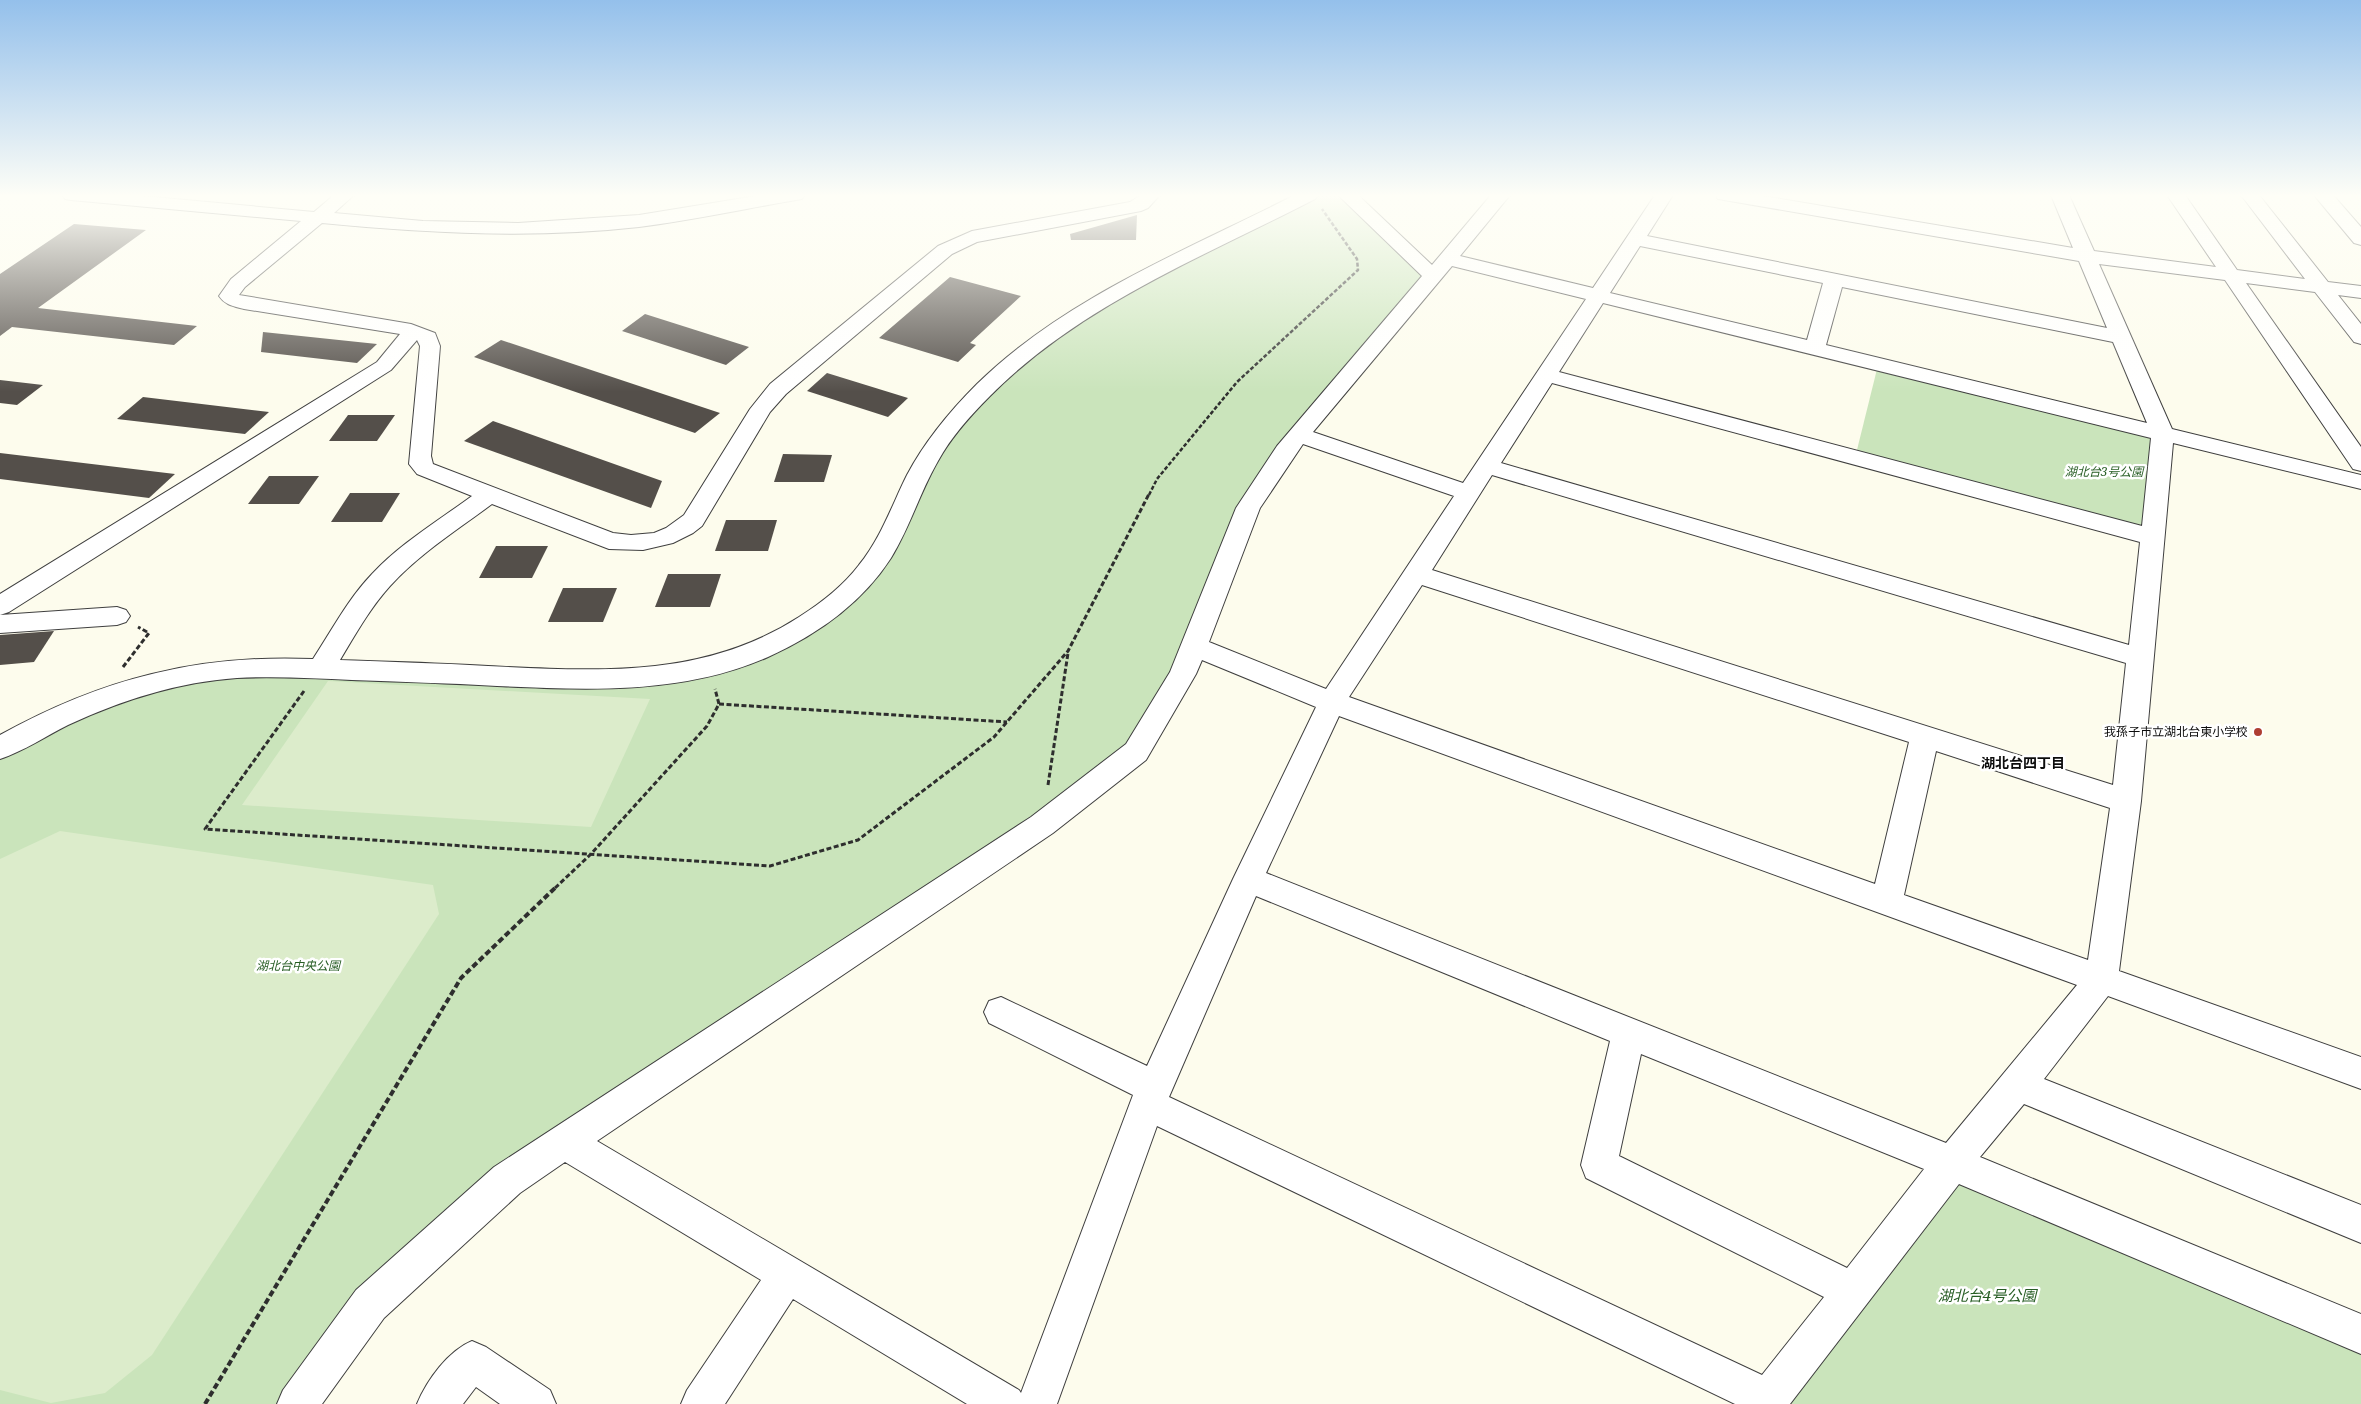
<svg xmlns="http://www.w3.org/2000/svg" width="2361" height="1404" font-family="'Noto Serif','Noto Sans JP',serif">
  <rect width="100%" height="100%" fill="#fdfced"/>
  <g fill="#cae4bb">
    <polygon points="1309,195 1347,195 1433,276 1285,451 1136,752 507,1180 297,1404 0,1404 0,748 200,673 613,681 742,657 853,587 936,445 1052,331"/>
    <polygon points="1878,365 2163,434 2152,537 1855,458"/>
    <polygon points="1952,1163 2361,1334 2361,1404 1765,1404"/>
  </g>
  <g fill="#dceccb">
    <polygon points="328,681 650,699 591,827 242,805"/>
    <polygon points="60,831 433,885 439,914 152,1355 105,1393 51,1403 0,1390 0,859"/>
  </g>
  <g fill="#544f4a">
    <polygon points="1137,215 1136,240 1071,240 1070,234"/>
    <polygon points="74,224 146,230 38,308 197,326 174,345 12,327 0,336 0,274"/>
    <polygon points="950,277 1021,296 970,343 976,345 958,362 879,338"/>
    <polygon points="645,314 749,347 726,365 622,331"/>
    <polygon points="263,332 377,344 357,363 261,352"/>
    <polygon points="501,340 720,413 695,433 474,357"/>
    <polygon points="827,373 908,398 888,417 807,391"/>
    <polygon points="0,380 43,385 17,405 0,403"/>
    <polygon points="143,397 269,412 245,434 117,419"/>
    <polygon points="348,415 395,415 377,441 329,441"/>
    <polygon points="493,421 662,481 651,508 464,441"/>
    <polygon points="0,453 175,474 149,498 0,479"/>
    <polygon points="783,454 832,455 824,482 774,482"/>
    <polygon points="269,476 319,476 299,504 248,504"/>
    <polygon points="350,493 400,493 382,522 331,522"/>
    <polygon points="726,520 777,520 768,551 715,551"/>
    <polygon points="496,546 548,546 532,578 479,578"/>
    <polygon points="668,574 721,574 710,607 655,607"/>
    <polygon points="563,588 617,588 603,622 548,622"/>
    <polygon points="54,631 34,662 0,665 0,635"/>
  </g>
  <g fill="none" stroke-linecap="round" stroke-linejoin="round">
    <defs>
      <g id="minor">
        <path d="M62,195H132L314,212L334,195H354L334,213L423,221L518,223L639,215L762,195H805L802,199L796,200C744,209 692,220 639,227C533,239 428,233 322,223L245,287L239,295L411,324L435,333L440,346L431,456L433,464L613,533L631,535L654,533L666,528L684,515L750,409L770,384L938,246L972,231L1130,202L1141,195H1160L1148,208L1141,211L977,242L952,254L786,394L770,412L702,526L693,533L673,543L643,550L609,549L492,504C457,530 419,554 390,586C370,608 355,635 340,660C389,662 439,663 488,666C597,671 703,679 799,617C821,603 843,586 859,565C881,538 892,505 907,475C925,441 950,411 977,384C1066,297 1185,251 1295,195H1318L1315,199C1203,257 1080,305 990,396C970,416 951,437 938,461C920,492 910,527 891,558C862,603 817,635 768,657C682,695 588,690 497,686C448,683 400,682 352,680C313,678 275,676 237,678C178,682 122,700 68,725C46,736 24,751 0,759V735C101,679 197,654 313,659C332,630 348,599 372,574C401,543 438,521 472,496L417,474L409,464L420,346L417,340L391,370L9,612L0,615L117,607L126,610L130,616L126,622L117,625L0,633V594L377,362L400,334L244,309C233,306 225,305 219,296L231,279L301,221L71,200L65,199Z"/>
        <path d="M1338,195H1358L1432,265L1491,195H1510L1460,256L1593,288L1655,195H1673L1647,236L2107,328L2079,261L1724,200L1718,199L1715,195H1757L2073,248L2051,195H2069L2094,251L2216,267L2167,195H2185L2237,270L2305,279L2241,195H2259L2328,282L2361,286V298L2338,295L2361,324V344L2354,342L2315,292L2246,283L2361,447V471L2353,469L2225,280L2099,264L2172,429L2361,475V489L2173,443L2141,801L2119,971L2361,1057V1089L2108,996L2044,1079L2361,1205V1243L2024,1104L1980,1157L2361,1314V1354L1959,1184L1790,1404H1735L1157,1126L1057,1404H967L793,1299L725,1404H681L687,1390L761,1280L565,1162L520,1193L384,1318L322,1404H277L283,1390L356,1290L494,1167L1031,817L1126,744L1170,672L1236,508L1277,446L1422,276ZM1640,246L1823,283L1807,340L1610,293ZM1452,266L1586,299L1463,483L1313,432ZM1842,287L2113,342L2147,423L1826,345ZM1603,303L2151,438L2142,526L1559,372ZM1552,383L2140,542L2129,645L1501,463ZM1303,444L1454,496L1326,689L1209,642L1260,508ZM1492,475L2126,663L2113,785L1432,570ZM1422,585L1909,742L1875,884L1349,697ZM1202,660L1316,707L1233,879L1147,1066L1001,997L989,1001L984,1012L989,1023L1133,1095L1021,1393L1019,1390L597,1141L1053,833L1146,760L1196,674ZM1339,716L2077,985L1946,1143L1266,873ZM1936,751L2110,808L2088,960L1904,895ZM1256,896L1610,1041L1581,1165L1586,1178L1824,1297L1762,1375L1169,1097ZM1641,1054L1924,1169L1847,1268L1619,1156Z"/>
        <polygon points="2314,195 2333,195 2361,227 2361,245 2354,243"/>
        <path d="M472,1341L486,1347L550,1390L556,1404H500L476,1387L463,1404H417C427,1380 448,1351 472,1341Z"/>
      </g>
    </defs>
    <use href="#minor" stroke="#3f3f3f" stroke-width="2"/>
    <polyline stroke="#2e2e2e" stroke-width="2.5" stroke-dasharray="4 2" stroke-linecap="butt" points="1149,495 1157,479 1237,382 1358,270 1357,259 1322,209"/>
    <g stroke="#2e2e2e" stroke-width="3" stroke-dasharray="5 2.5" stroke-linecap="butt">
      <polyline points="123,667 149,633 138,627"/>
      <polyline points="304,691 205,829 770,866 858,840 994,737 1068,651 1149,494"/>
      <polyline points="719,704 1007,722"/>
      <polyline points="1048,785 1068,653"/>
      <polyline points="555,888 591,854 707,726 719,704 715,689"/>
    </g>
    <polyline stroke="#2e2e2e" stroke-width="4" stroke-dasharray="6 3" stroke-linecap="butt" points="205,1404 461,978 556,887"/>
    <use href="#minor" fill="#fff" fill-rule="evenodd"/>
  </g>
  <linearGradient id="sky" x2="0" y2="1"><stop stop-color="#94c0eb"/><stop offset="0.5" stop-color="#fefef7"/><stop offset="1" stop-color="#fefef7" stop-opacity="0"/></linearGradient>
  <rect width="2361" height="392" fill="url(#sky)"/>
  <circle fill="#ae3e33" stroke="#fff" stroke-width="2" cx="2258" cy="732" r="5"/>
  <g text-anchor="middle" stroke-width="5" stroke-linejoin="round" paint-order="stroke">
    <g font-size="12" font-style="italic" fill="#275d24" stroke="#fff">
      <text x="2104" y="476">湖北台3号公園</text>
      <text x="298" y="970">湖北台中央公園</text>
    </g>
    <g font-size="12" fill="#0c0c0c" stroke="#fff" text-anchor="end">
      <text x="2248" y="736">我孫子市立湖北台東小学校</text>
    </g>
    <g font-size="14" font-weight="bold" fill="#0c0c0c" stroke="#fff">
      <text x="2023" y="768">湖北台四丁目</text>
    </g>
    <g font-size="15" font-style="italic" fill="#275d24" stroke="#fff">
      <text x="1987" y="1301">湖北台4号公園</text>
    </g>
  </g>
</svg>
